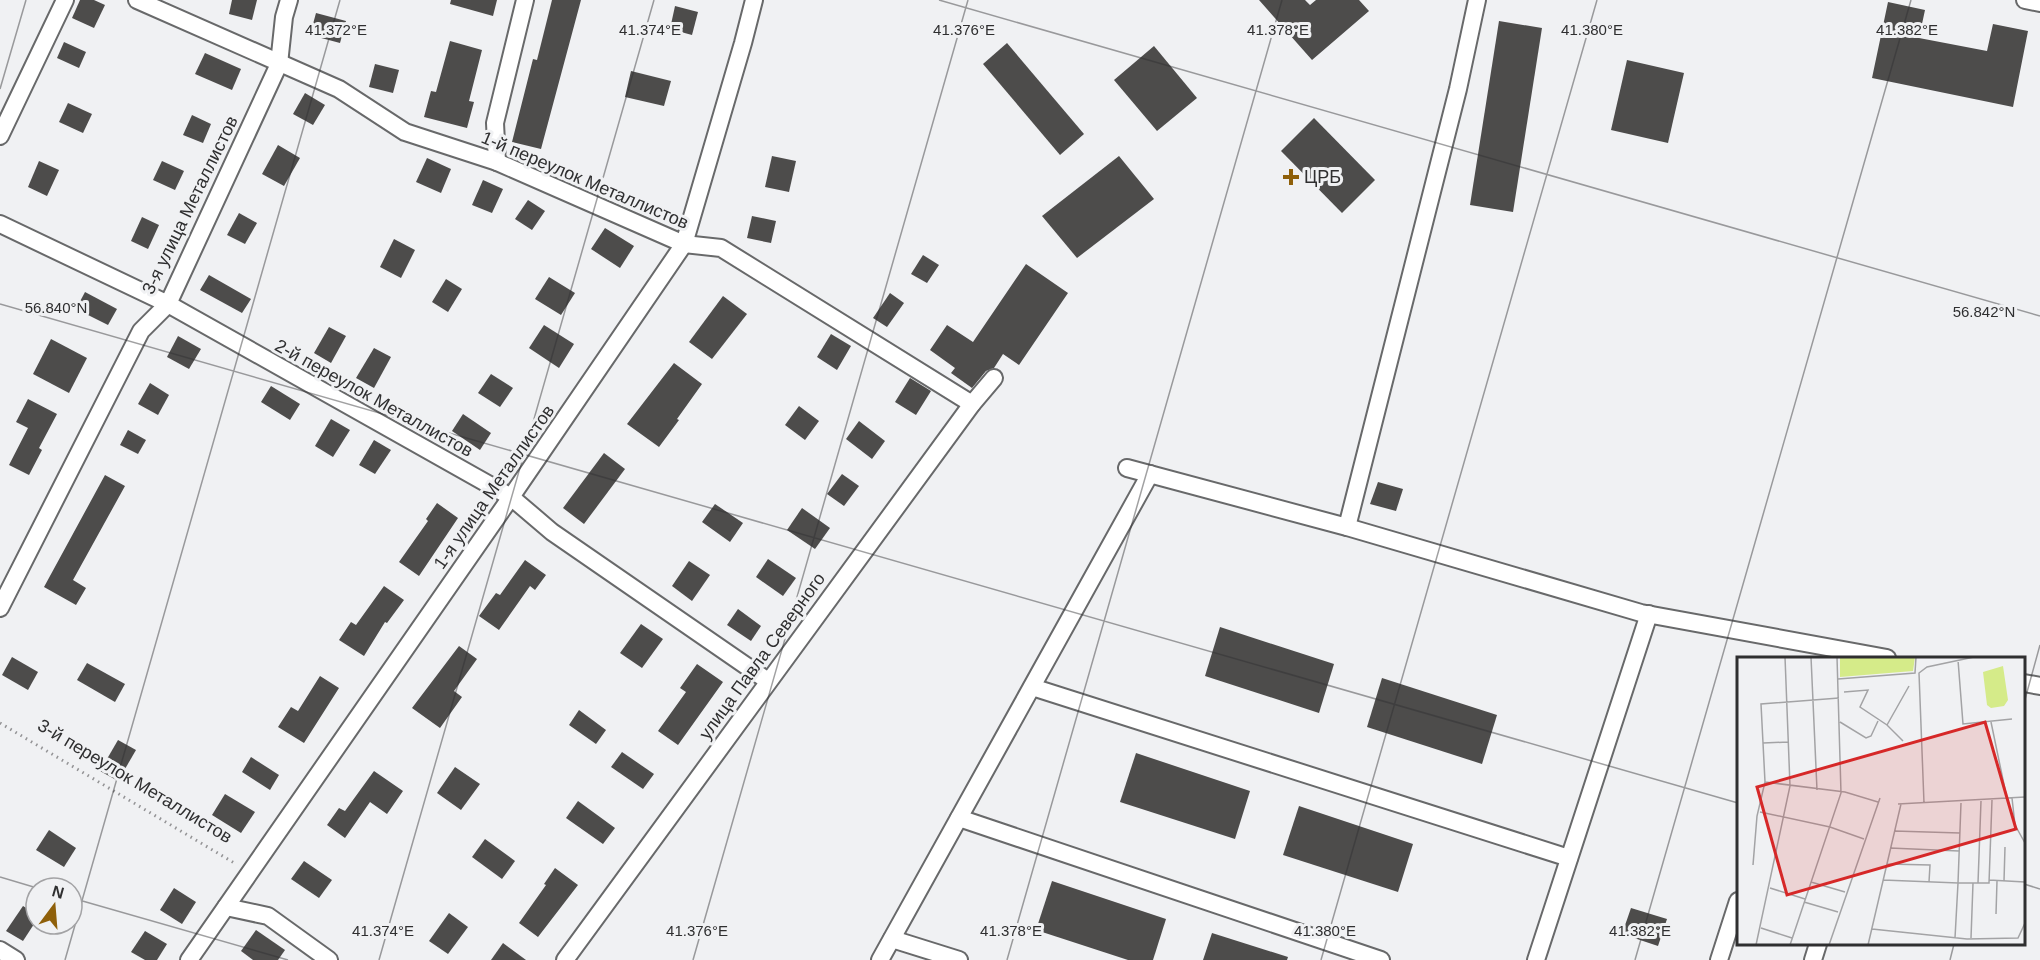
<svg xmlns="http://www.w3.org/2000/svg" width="2040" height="960" font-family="Helvetica,sans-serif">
  <rect width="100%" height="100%" fill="#f0f1f3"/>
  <g fill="#4d4c4b">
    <polygon points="80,0 94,0 105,5 94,28 72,18"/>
    <polygon points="232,0 257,0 252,20 229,14"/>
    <polygon points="451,0 497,0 493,16 450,4"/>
    <polygon points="552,0 581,0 541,149 512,142 533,59 537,60"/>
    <polygon points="1259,0 1305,0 1310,5 1316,0 1359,0 1369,11 1312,60"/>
    <polygon points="1888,2 1925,10 1919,38 1987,51 1993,24 2028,31 2013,107 1872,78"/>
    <polygon points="675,6 698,12 692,35 670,29"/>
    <polygon points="316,13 346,21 340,43 310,35"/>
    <polygon points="1499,21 1542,28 1513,212 1470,205"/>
    <polygon points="450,41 482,50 469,101 474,102 467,128 424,117 431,91 436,92"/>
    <polygon points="64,42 86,52 79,68 57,58"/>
    <polygon points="1007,43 1084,134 1060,155 983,64"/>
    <polygon points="1154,46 1197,98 1157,131 1114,80"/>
    <polygon points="205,53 241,69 232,90 195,74"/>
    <polygon points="1627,60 1684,73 1668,143 1611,130"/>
    <polygon points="375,64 399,70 393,93 369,87"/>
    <polygon points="631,71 671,81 664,106 625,97"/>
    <polygon points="305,93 325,105 313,125 293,114"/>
    <polygon points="68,103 92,114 83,133 59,122"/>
    <polygon points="192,115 211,124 203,143 183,135"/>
    <polygon points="1314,118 1375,180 1342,213 1281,151"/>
    <polygon points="278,145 300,158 284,186 262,174"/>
    <polygon points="772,156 796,161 789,192 765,187"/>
    <polygon points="1119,156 1154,199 1077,258 1042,216"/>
    <polygon points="427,158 451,169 441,193 416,182"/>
    <polygon points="39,161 59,170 47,196 28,187"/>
    <polygon points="162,161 184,171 175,190 153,180"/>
    <polygon points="483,180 503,189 492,213 472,205"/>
    <polygon points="528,200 545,211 532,230 515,219"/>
    <polygon points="239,213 257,223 245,244 227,235"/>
    <polygon points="752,216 776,221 771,243 747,238"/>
    <polygon points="142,217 159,225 148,249 131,241"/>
    <polygon points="605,228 634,246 620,268 591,249"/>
    <polygon points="394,239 415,250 401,278 380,267"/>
    <polygon points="923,255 939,265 927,283 911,274"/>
    <polygon points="1026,264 1068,293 1019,365 1003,354 994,368 986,371 972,388 951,373 955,368 930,350 947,325 973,342"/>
    <polygon points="209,275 251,299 242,313 200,290"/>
    <polygon points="549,277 575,293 561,315 535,299"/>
    <polygon points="446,279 462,289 448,312 432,302"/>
    <polygon points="85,292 117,309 108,325 76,309"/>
    <polygon points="890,293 904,303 887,327 873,318"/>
    <polygon points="723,296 747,314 712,359 689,342"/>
    <polygon points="544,325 574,344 559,368 529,348"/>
    <polygon points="329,327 346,336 331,363 314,353"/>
    <polygon points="831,334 851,346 837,370 817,357"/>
    <polygon points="178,336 201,349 189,369 167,357"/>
    <polygon points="51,339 87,358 69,393 33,374"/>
    <polygon points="374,348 391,357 374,388 356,378"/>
    <polygon points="674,363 702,384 677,419 679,420 659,447 627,424"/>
    <polygon points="491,374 513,388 500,407 478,393"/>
    <polygon points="910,378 931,391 916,415 895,402"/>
    <polygon points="150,383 169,395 158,415 138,404"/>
    <polygon points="271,386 300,404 290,420 261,402"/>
    <polygon points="28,399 57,414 39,448 42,450 29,475 9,465 28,428 16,422"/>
    <polygon points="799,406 819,421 805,440 785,425"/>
    <polygon points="463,414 491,433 480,450 452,431"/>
    <polygon points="331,419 350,430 333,457 315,446"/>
    <polygon points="859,421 885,441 872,459 846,439"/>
    <polygon points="128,430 146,440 138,454 120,445"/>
    <polygon points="374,440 391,450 375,474 359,465"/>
    <polygon points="604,453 625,469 584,524 563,508"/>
    <polygon points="842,474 859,486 844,506 827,494"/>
    <polygon points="105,475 125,486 73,580 86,588 76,605 44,587"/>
    <polygon points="1378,482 1403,489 1396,511 1370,504"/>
    <polygon points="437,503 458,518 419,576 399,562 428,521 426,519"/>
    <polygon points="715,504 743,523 730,542 702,522"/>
    <polygon points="802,508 830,528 815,549 787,530"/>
    <polygon points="768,559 796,578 783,596 756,577"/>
    <polygon points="525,560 546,575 535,590 530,586 499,630 479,616 496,593 500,595"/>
    <polygon points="689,561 710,575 692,601 672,586"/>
    <polygon points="384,586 404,600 387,623 385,622 364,656 339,640 351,622 356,625"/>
    <polygon points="738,609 761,626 751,641 727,625"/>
    <polygon points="641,624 663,639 642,668 620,653"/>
    <polygon points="1220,627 1334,664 1319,713 1205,676"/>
    <polygon points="459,646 477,659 454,691 462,697 440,728 412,708"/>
    <polygon points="12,657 38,672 28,690 2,675"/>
    <polygon points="87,663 125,684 115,702 77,680"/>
    <polygon points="697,664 723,682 678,745 658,731 686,692 680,688"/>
    <polygon points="320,676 339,688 304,743 278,727 291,707 298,711"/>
    <polygon points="1382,678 1497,715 1482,764 1367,727"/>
    <polygon points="579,710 606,730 596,744 569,725"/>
    <polygon points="118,740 136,750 118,781 100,771"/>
    <polygon points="622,752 654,774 643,789 611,767"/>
    <polygon points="1136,753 1250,791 1235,839 1120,802"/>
    <polygon points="251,757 279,775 270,790 242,772"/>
    <polygon points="455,767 480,784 461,810 437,793"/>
    <polygon points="374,771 403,791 387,814 370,802 345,838 327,825 339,808 345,811"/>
    <polygon points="225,794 255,812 241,833 212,815"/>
    <polygon points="578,801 615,828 603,844 566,818"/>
    <polygon points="1299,806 1413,844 1398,892 1283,855"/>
    <polygon points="49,830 76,848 64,867 36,850"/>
    <polygon points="485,839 515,861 502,879 472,857"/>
    <polygon points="304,861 332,880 319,898 291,879"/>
    <polygon points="555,868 578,885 538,937 519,923 546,885 544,884"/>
    <polygon points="1052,881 1166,919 1153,960 1128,960 1036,930"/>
    <polygon points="174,888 196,902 182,924 160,910"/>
    <polygon points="23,906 36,914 36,921 23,941 6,931"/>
    <polygon points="1631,908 1667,919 1658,946 1622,934"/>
    <polygon points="449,913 468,927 448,954 429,941"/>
    <polygon points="256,930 285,950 278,960 253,960 241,951"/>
    <polygon points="145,931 167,944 157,960 145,960 131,952"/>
    <polygon points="1212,933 1288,957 1287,960 1203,960"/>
    <polygon points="503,943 526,960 491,960"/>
  </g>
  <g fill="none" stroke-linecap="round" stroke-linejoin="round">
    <defs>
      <g id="minor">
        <polyline points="137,0 339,89 405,132 497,162 684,244 721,248 972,404"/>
        <polyline points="2025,0 2040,3"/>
        <polyline points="0,136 65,0"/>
        <polyline points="497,162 495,123 525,0"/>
        <polyline points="0,224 168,304 511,497 552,532 768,681"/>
        <polyline points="1127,468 1347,527 1641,613 1887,658"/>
        <polyline points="1347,527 1458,89 1477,0"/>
        <polyline points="0,608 141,331 168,304 279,64 284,17 289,0"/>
        <polyline points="2024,683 2040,686"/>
        <polyline points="1032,687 1569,858"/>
        <polyline points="959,818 1381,960"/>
        <polyline points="226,907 268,916 329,960"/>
        <polyline points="892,939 959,960"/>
        <polyline points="0,950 16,960"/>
        <polyline points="189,960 511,497 684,244 743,43 754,0"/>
        <polyline points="565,960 972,404 994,378"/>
        <polyline points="880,960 1150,474"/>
        <polyline points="1536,960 1649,614"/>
        <polyline points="1719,960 1738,901"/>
        <polyline points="1813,960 1818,944"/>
      </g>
    </defs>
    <use href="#minor" stroke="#68696a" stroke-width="20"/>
    <polyline stroke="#939395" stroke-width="3" stroke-dasharray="1.5 4.5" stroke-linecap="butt" points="0,723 236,864"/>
    <use href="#minor" stroke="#fff" stroke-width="16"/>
  </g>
  <path fill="none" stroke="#2f2f30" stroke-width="1.5" stroke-opacity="0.45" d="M939,0L2040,316M0,89L26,0M0,304L1738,803M2024,703L2040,645M0,877L37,888M2024,884L2040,889M72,898L288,960M65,960L340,0M379,960L654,0M693,960L968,0M1007,960L1282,0M1321,960L1597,0M1635,960L1911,0M1950,960L1954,944"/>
  <path fill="#8f600a" stroke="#f0f1f3" stroke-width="2" d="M1288 168h6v6h6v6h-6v6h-6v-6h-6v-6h6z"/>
  <g text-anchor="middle" stroke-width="6" stroke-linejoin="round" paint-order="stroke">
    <g font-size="18" fill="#2f2f30" stroke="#f0f1f3" text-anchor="start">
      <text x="1304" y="183">ЦРБ</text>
    </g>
    <g font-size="18" fill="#2f2f30" stroke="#f0f1f3">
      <text transform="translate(585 180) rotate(23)" y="6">1-й переулок Металлистов</text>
      <text transform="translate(190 205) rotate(-64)" y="6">3-я улица Металлистов</text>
      <text transform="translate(374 398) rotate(29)" y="6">2-й переулок Металлистов</text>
      <text transform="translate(494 487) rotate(-55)" y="6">1-я улица Металлистов</text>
      <text transform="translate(762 656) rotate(-54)" y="6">улица Павла Северного</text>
      <text transform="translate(135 781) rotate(31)" y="6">3-й переулок Металлистов</text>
    </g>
  </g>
  <g transform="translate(1737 657)">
    <rect width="288" height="288" fill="#f0f1f3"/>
    <path d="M103,0H178L176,14L103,20ZM266,9L271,43L267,49L254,51L250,48L246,15Z" fill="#d5eb89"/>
    <path fill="none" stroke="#a3a3a5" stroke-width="1.5" d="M74,0L80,133M221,3L226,67L275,62M101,22L178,16L179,0M107,35L131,33L123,50L150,68L166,84M103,65L129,81L134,79L141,64M254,65L270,142M150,68L172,29M26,86L51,85M28,125L108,135L141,145M275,141L278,168L288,186M244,144L241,226H252L255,143M187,146L182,16L190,10L237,0M161,147L288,140M23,155L93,170L127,182M157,174L223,176M153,191L222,194M150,207L193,208L192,225M16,208L20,159L28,125L24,47L102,41M146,223L221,226L224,146M252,223L288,225M267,224L268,190M74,225L108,235M33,231L68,242M67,245L101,255M259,257L260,224M24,271L55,281M135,272L230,282L281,281L288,266M218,281L221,226H241M234,281L236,226M19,288L53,129L48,0M53,288L104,136L100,0M92,288L143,141M131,288L164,147"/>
    <path fill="#d62828" fill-opacity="0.15" stroke="#d62828" stroke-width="3" d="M248,65L279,172L50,238L20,130Z"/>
    <rect width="288" height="288" fill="none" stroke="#2f2f30" stroke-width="3"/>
  </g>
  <g font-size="15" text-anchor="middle" fill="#2f2f30" stroke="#f0f1f3" stroke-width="6" stroke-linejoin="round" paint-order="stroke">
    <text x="336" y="35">41.372°E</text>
    <text x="650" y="35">41.374°E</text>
    <text x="964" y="35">41.376°E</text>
    <text x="1278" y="35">41.378°E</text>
    <text x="1592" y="35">41.380°E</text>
    <text x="1907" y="35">41.382°E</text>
    <text x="56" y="313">56.840°N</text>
    <text x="1984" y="317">56.842°N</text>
    <text x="383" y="936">41.374°E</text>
    <text x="697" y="936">41.376°E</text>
    <text x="1011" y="936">41.378°E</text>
    <text x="1325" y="936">41.380°E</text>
    <text x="1640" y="936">41.382°E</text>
  </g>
  <g transform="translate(54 906) rotate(16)"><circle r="28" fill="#f0f1f3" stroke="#a3a3a5" stroke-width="1.5"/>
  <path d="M0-4.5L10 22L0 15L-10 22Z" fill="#8f600a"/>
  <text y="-9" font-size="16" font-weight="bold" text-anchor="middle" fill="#2f2f30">N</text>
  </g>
</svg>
